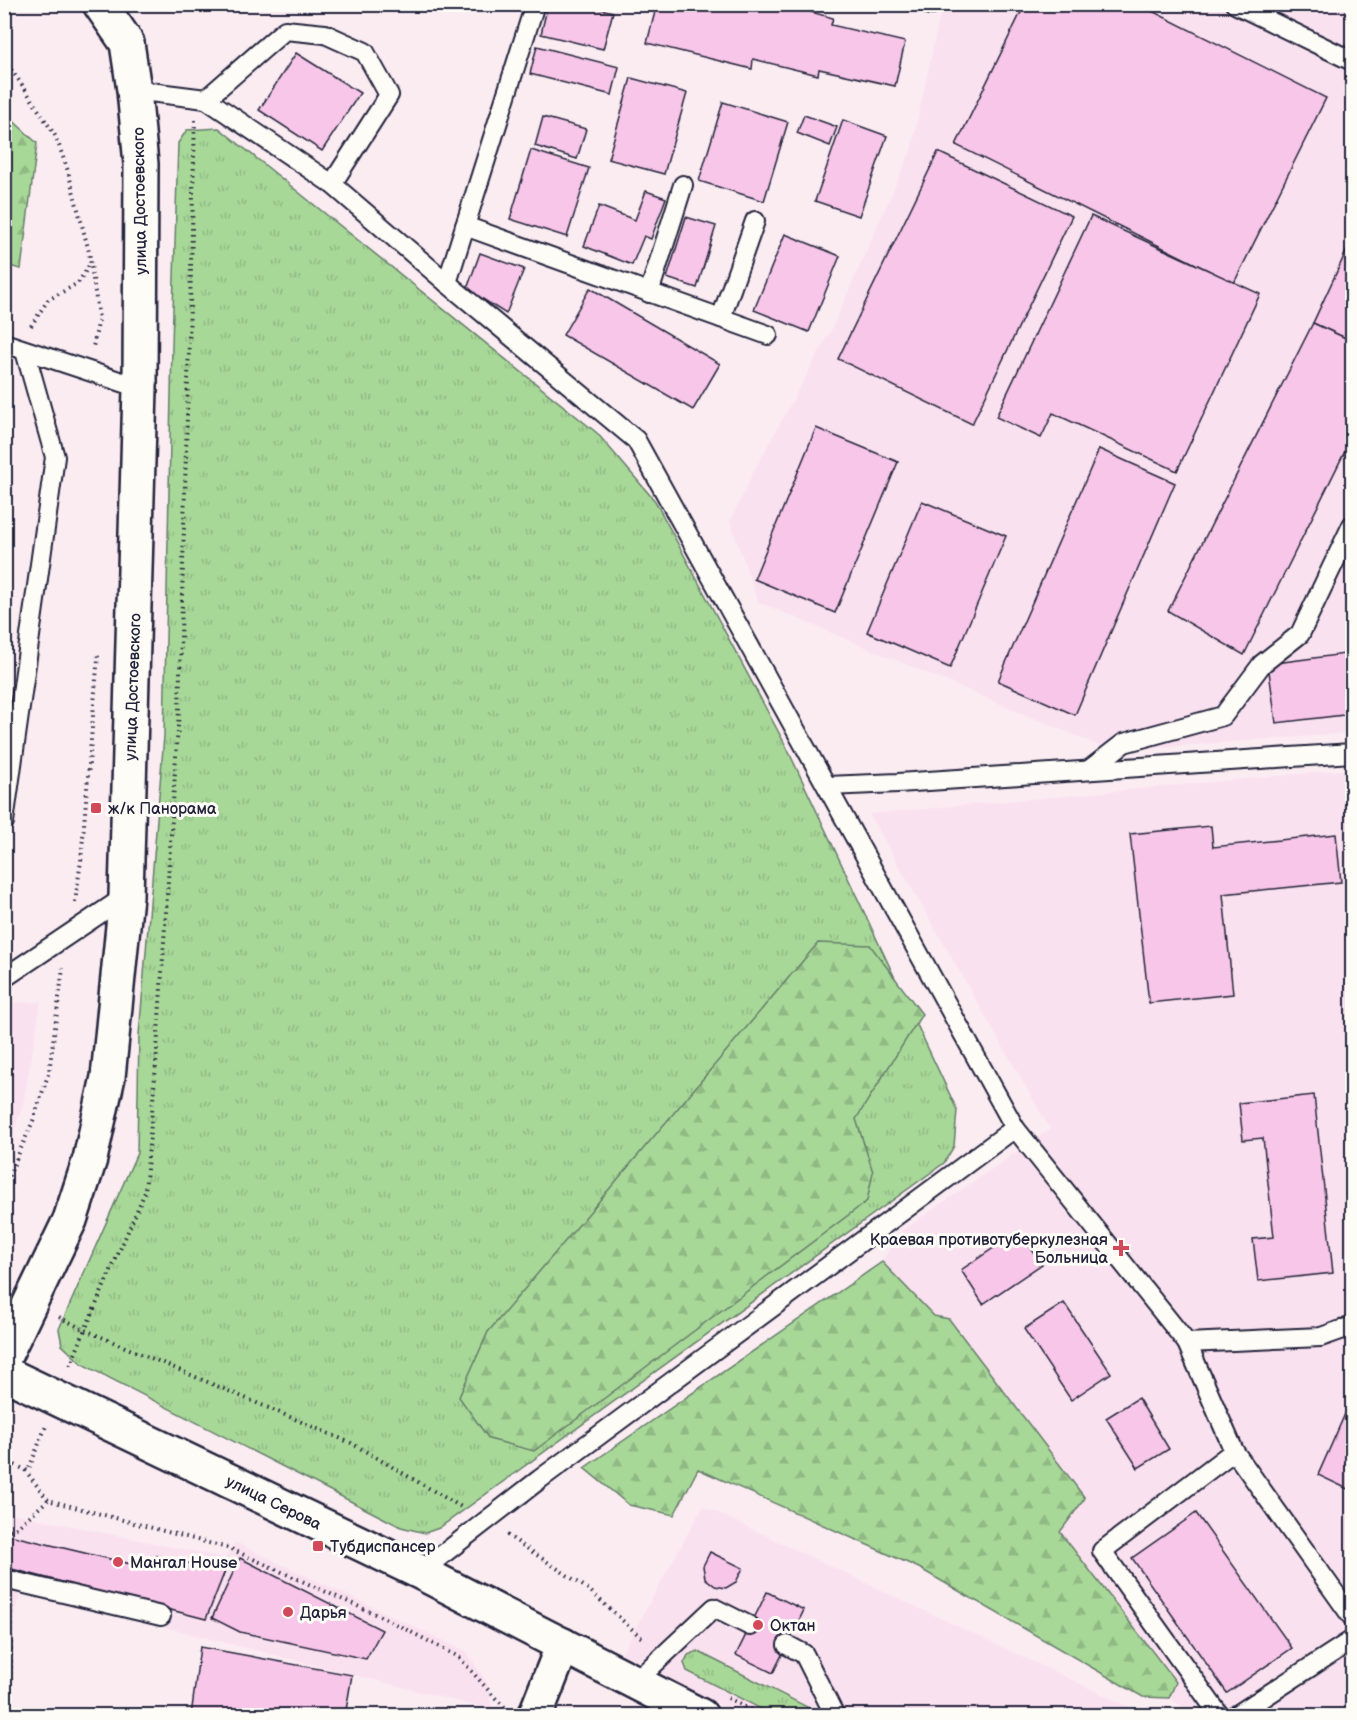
<svg xmlns="http://www.w3.org/2000/svg" width="1357" height="1720" font-family="'Balsamiq Sans',sans-serif">
  <defs>
    <pattern id="grass-tufts" width="24" height="20" patternUnits="userSpaceOnUse" patternTransform="scale(1.5)"><rect width="24" height="20" fill="#a8d898"/><path d="M3 7l-1-3M5 7V3M7 7l1-3M15 17l-1-3M17 17v-4M19 17l1-3" fill="none" stroke="#90b984"/></pattern>
    <pattern id="forest-firs" width="22" height="20" patternUnits="userSpaceOnUse" patternTransform="scale(1.5)"><rect width="22" height="20" fill="#a8d898"/><path d="M5 1l3.5 6h-7zM16 11l3.5 6h-7z" fill="#90b984"/></pattern>
  </defs>
  <rect width="100%" height="100%" fill="#fbecf2"/>
  <filter id="ink" filterUnits="userSpaceOnUse"><feTurbulence type="fractalNoise" baseFrequency=".0167" numOctaves="2"/><feDisplacementMap in="SourceGraphic" scale="12" xChannelSelector="R" yChannelSelector="G"/><feConvolveMatrix kernelMatrix="1 2 1 2 8 2 1 2 1" color-interpolation-filters="sRGB"/></filter>
  <g filter="url(#ink)">
    <g fill="#fae1ef">
      <polygon points="942,5 1352,5 1352,733 1112,751 758,602 730,521 752,475 832,328 911,150"/>
      <polygon points="1352,769 1352,1715 1195,1715 1169,1698 1176,1682 1060,1532 934,1316 882,1262 897,1234 1050,1129 869,814"/>
      <polygon points="41,1002 23,1105 5,1155 5,1003"/>
      <polygon points="703,1506 1146,1715 740,1715 621,1655"/>
      <polygon points="5,1512 225,1558 235,1542 466,1651 488,1684 492,1710 21,1591 5,1645"/>
    </g>
    <g fill="url(#grass-tufts)" stroke="#657d6a" stroke-width="1.5">
      <polygon points="219,128 597,433 655,501 786,746 957,1110 954,1146 944,1163 439,1528 425,1533 401,1527 82,1364 62,1345 59,1329 137,1153 139,1035 164,736 172,345 178,143 187,130"/>
      <polygon points="697,1651 817,1712 820,1715 773,1715 687,1671 684,1663 688,1655"/>
    </g>
    <g fill="url(#forest-firs)" stroke="#657d6a" stroke-width="1.5">
      <polygon points="5,113 37,143 21,269 5,265"/>
      <polygon points="818,943 870,945 922,1014 856,1119 873,1172 867,1201 534,1451 489,1439 459,1397 488,1332"/>
      <polygon points="882,1262 934,1316 949,1319 1085,1498 1060,1532 1176,1682 1169,1698 1143,1697 919,1568 698,1469 674,1515 629,1505 584,1468"/>
    </g>
    <g fill="#f7c6e8" stroke="#22223b" stroke-width="1.5">
      <polygon points="548,4 582,4 613,12 603,49 541,34"/>
      <polygon points="657,4 776,4 788,7 789,4 813,4 811,12 833,18 831,25 905,42 895,86 819,69 818,75 753,59 752,69 647,43"/>
      <polygon points="1025,4 1138,4 1326,98 1234,283 956,145"/>
      <polygon points="537,46 619,67 612,95 530,74"/>
      <polygon points="296,53 360,93 322,151 259,110"/>
      <polygon points="631,78 687,93 664,174 608,159"/>
      <polygon points="723,102 788,122 764,201 699,181"/>
      <polygon points="804,115 837,127 830,146 797,133"/>
      <polygon points="543,117 586,129 577,159 535,146"/>
      <polygon points="843,120 887,136 859,216 815,201"/>
      <polygon points="531,150 589,168 567,237 510,219"/>
      <polygon points="938,152 1072,216 972,424 838,359"/>
      <polygon points="646,191 666,198 651,239 644,236 632,265 584,246 599,206 635,220"/>
      <polygon points="1091,216 1260,294 1177,471 1053,413 1041,438 996,417"/>
      <polygon points="686,217 716,226 697,288 667,278"/>
      <polygon points="785,234 840,256 809,332 754,310"/>
      <polygon points="1352,239 1352,341 1313,323"/>
      <polygon points="480,253 524,269 506,314 467,289"/>
      <polygon points="590,288 720,364 693,410 563,335"/>
      <polygon points="1313,323 1352,341 1352,437 1244,655 1168,611"/>
      <polygon points="816,428 898,462 835,613 754,579"/>
      <polygon points="1099,449 1175,483 1075,715 998,681"/>
      <polygon points="922,501 1006,536 950,668 867,632"/>
      <polygon points="1352,653 1352,714 1276,723 1268,664"/>
      <polygon points="1211,826 1213,847 1336,834 1341,882 1223,894 1233,994 1149,1003 1130,834"/>
      <polygon points="1314,1095 1333,1273 1258,1281 1253,1239 1274,1237 1263,1138 1243,1140 1239,1103"/>
      <polygon points="1019,1231 1042,1264 983,1304 961,1270"/>
      <polygon points="1064,1303 1111,1373 1071,1400 1024,1329"/>
      <polygon points="1138,1398 1169,1449 1138,1468 1106,1418"/>
      <polygon points="1352,1398 1352,1491 1318,1475"/>
      <polygon points="1196,1513 1292,1648 1227,1693 1132,1558"/>
      <polygon points="9,1535 152,1569 156,1556 225,1571 206,1619 4,1567"/>
      <polygon points="710,1552 743,1568 736,1582 726,1588 715,1586 705,1578 703,1566"/>
      <polygon points="240,1558 382,1630 366,1659 240,1632 212,1618"/>
      <polygon points="767,1592 804,1610 773,1673 736,1655"/>
      <polygon points="200,1647 352,1675 345,1716 191,1716"/>
    </g>
    <g fill="none" stroke-linecap="round" stroke-linejoin="round">
      <defs>
        <g id="service">
          <polyline points="928,4 930,5"/>
          <polyline points="1235,4 1352,61"/>
          <polyline points="134,90 206,99 332,184 447,283 636,440 1015,1128 540,1479 420,1572"/>
          <polyline points="206,99 285,30 325,34 365,52 389,95 332,184"/>
          <polyline points="465,226 768,335"/>
          <polyline points="447,283 535,4"/>
          <polyline points="649,293 683,185"/>
          <polyline points="721,318 755,221"/>
          <polyline points="4,343 140,388"/>
          <polyline points="1089,770 1124,743 1223,716 1262,664 1300,634 1352,525"/>
          <polyline points="827,786 898,783 1352,753"/>
          <polyline points="4,822 55,457 25,351"/>
          <polyline points="4,978 126,896"/>
          <polyline points="1015,1128 1187,1343 1321,1337 1352,1326"/>
          <polyline points="1187,1343 1234,1451 1352,1617"/>
          <polyline points="4,1579 161,1616"/>
          <polyline points="787,1645 804,1654 835,1716"/>
          <polyline points="635,1682 714,1608 750,1626"/>
          <polyline points="1220,1716 1102,1551 1234,1451"/>
          <polyline points="1235,1716 1352,1640"/>
        </g>
        <polyline id="minor" points="535,1716 563,1645"/>
        <polyline id="tertiary" points="4,1373 420,1572 701,1716"/>
        <polyline id="secondary" points="4,1357 70,1220 90,1159 108,1077 126,896 140,388 141,164 134,90 127,43 100,4"/>
      </defs>
      <use href="#service" stroke="#22223b" stroke-width="22"/>
      <use href="#minor" stroke="#22223b" stroke-width="38"/>
      <use href="#tertiary" stroke="#22223b" stroke-width="38"/>
      <use href="#secondary" stroke="#22223b" stroke-width="38"/>
      <g stroke="#22223b" stroke-width="4" stroke-dasharray="1.5 4.5" stroke-linecap="butt">
        <polyline points="4,60 23,86 56,137 68,171 89,252 99,319 93,347"/>
        <polyline points="195,120 179,710 156,1065 145,1192 85,1330 351,1443 463,1508"/>
        <polyline points="31,326 48,300 78,283 90,264"/>
        <polyline points="75,902 81,861 98,655"/>
        <polyline points="4,1187 33,1121 49,1072 63,968"/>
        <polyline points="59,1317 85,1330 69,1369"/>
        <polyline points="4,1460 28,1471 46,1426"/>
        <polyline points="25,1470 48,1500 231,1549 386,1619 459,1657 498,1701 505,1707"/>
        <polyline points="4,1531 15,1529 48,1500"/>
        <polyline points="507,1535 588,1589 644,1640"/>
        <polyline points="728,1698 762,1716"/>
        <polyline points="10,1716 11,1606"/>
      </g>
      <use href="#service" stroke="#fdfcf7" stroke-width="18"/>
      <use href="#minor" stroke="#fdfcf7" stroke-width="33"/>
      <use href="#tertiary" stroke="#fdfcf7" stroke-width="33"/>
      <use href="#secondary" stroke="#fdfcf7" stroke-width="33"/>
    </g>
  </g>
  <g fill="#d1495b" stroke="#fdfcf7" stroke-width="2">
    <rect x="90" y="802" width="12" height="12" rx="3"/>
    <path d="M1118 1239h6v6h6v6h-6v6h-6v-6h-6v-6h6z"/>
    <rect x="312" y="1540" width="12" height="12" rx="3"/>
    <circle cx="118" cy="1562" r="6"/>
    <circle cx="288" cy="1612" r="6"/>
    <circle cx="758" cy="1625" r="6"/>
  </g>
  <g text-anchor="middle" stroke-width="6" stroke-linejoin="round" paint-order="stroke">
    <g font-size="16" fill="#22223b" stroke="#fdfcf7">
      <text transform="translate(139 201) rotate(-91)" y="6">улица Достоевского</text>
      <text transform="translate(132 687) rotate(-88)" y="6">улица Достоевского</text>
      <text transform="translate(274 1502) rotate(26)" y="6">улица Серова</text>
    </g>
    <g font-size="16" fill="#22223b" stroke="#fdfcf7" text-anchor="start">
      <text x="108" y="814">ж/к Панорама</text>
      <text x="1108" y="1245" text-anchor="end">Краевая противотуберкулезная<tspan x="1108" dy="18">Больница</tspan></text>
      <text x="330" y="1552">Тубдиспансер</text>
      <text x="130" y="1568">Мангал House</text>
      <text x="300" y="1618">Дарья</text>
      <text x="770" y="1631">Октан</text>
    </g>
  </g>
  <rect width="1357" height="1720" fill="none" stroke="#fdfcf7" stroke-width="24"/>
  <rect x="12" y="12" width="1333" height="1696" fill="none" stroke="#22223b" stroke-width="2" filter="url(#ink)"/>
</svg>
